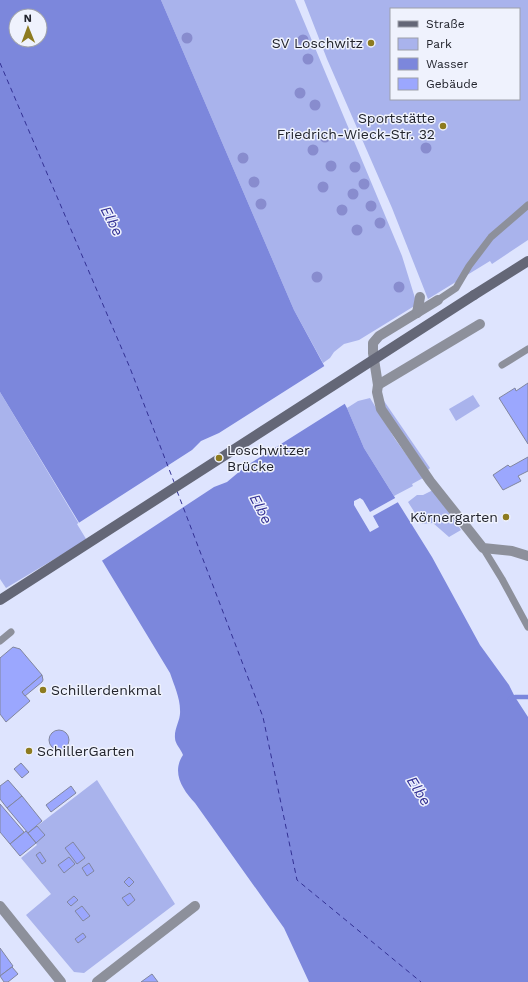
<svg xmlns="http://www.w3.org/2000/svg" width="528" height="982" font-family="'Work Sans',sans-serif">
  <rect width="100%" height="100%" fill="#dee4fe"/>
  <g fill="#a9b3ec" fill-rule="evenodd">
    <polygon points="161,0 295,0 402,256 415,298 416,305 359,340 344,344 334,352 330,358 323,363 294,310"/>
    <path d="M304,0H528V240L492,264L490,261L428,299L392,208L327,59ZM391,9H519V99H391Z"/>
    <polygon points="0,392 88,539 6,588 0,579"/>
    <polygon points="473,395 480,406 456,421 449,409"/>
    <polygon points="370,398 395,439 423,478 412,484 413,486 394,496 364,448 347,408 358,401"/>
    <polygon points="384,401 430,468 428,470 385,408 383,403"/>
    <polygon points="433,490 461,530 449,537 433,523 422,524 408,502 417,495 423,495"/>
    <polygon points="97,780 175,904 84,973 74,972 26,915 51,894 21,858 37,845 28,833"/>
  </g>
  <path fill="#7c87dc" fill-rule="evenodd" d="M0,0H161L294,310L347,408L364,448L432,557L480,645L509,685L515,697L528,717V982H309L284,928L195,803C183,790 171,773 183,755C181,749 175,744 175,738C174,728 181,720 180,710C180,698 174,685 170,673L0,392ZM16,16H40V40H16Z"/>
  <g fill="#dee4fe">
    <polygon points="326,365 346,403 246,466 227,482 214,487 100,562 77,524 192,450 201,441 219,433"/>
    <polygon points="397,497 400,501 373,516 379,527 370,532 354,505 354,501 360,498 363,500 370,512"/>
  </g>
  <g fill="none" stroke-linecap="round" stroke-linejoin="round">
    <polyline stroke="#7c87dc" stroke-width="4.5" points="510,699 515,697 528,697"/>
    <g stroke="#333194" stroke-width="1" stroke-dasharray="5 4" stroke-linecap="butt">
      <polyline points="0,63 130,368 174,482"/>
      <polyline points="177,491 263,717 297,880 421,982"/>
    </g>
  </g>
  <g fill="#9ba7fe" stroke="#81869e">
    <polygon points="528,383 528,444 499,398 515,388 516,391"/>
    <polygon points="528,457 528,471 518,476 521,481 503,490 493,475 508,465 510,467"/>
    <polygon points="13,647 20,649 42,675 22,692 30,701 6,722 0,714 0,658"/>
    <polygon points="42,675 43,680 42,682 25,696 22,692"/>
    <circle cx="59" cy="740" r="10"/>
    <polygon points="21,763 29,772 22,778 14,769"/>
    <polygon points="8,780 22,796 7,808 0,799 0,786"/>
    <polygon points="71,786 76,793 51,812 46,805"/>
    <polygon points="22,796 42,821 28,833 7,808"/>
    <polygon points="0,804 24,832 10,844 0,832"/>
    <polygon points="37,826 45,835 36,843 28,833"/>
    <polygon points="26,831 36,843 20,856 10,844"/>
    <polygon points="73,842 85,858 77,864 65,848"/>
    <polygon points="40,852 46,861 42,864 36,855"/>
    <polygon points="69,857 75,864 64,873 58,865"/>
    <polygon points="89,863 94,871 87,876 82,868"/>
    <polygon points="129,877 134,882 129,887 124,882"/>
    <polygon points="130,893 135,900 128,906 122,898"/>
    <polygon points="74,896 78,900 71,906 67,902"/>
    <polygon points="82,906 90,916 83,921 75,911"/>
    <polygon points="83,933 86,937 78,943 75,939"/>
    <polygon points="0,948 13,966 0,976"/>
    <polygon points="12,967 18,974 8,982 4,982 0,976"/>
    <polygon points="152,974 158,982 141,982"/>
  </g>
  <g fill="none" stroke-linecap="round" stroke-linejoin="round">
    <g stroke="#8d909b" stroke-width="7">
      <polyline points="438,300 456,288 469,266 491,237 528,205"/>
      <polyline points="502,365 528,349"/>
      <polyline points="483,548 502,579 528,627"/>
      <polyline points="0,641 11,632"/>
    </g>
    <g stroke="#8d909b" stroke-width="10">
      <polyline points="438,300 379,336 373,343 373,353 378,385 377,392 381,409 430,481 483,548 512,551 528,556"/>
      <polyline points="417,313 420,297"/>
      <polyline points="378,385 480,324"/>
      <polyline points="0,906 61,982"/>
      <polyline points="97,982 195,906"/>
    </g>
    <polyline stroke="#646777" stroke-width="10" points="474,295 528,261"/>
    <polyline stroke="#646777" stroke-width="10" points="0,600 474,295"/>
  </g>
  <g fill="#888cce">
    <circle cx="187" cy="38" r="5.5"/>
    <circle cx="303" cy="40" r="5.5"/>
    <circle cx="308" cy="59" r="5.5"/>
    <circle cx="300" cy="93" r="5.5"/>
    <circle cx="315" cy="105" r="5.5"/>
    <circle cx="325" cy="137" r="5.5"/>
    <circle cx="426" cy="148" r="5.5"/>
    <circle cx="313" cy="150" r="5.5"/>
    <circle cx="243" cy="158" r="5.5"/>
    <circle cx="331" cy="166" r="5.5"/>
    <circle cx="355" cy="167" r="5.5"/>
    <circle cx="254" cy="182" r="5.5"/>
    <circle cx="364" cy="184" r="5.5"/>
    <circle cx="323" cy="187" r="5.5"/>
    <circle cx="353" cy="194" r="5.5"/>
    <circle cx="261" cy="204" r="5.5"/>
    <circle cx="371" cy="206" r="5.5"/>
    <circle cx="342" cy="210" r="5.5"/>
    <circle cx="380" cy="223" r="5.5"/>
    <circle cx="357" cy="230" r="5.5"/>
    <circle cx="317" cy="277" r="5.5"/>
    <circle cx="399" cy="287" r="5.5"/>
  </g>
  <g fill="#8d7b20" stroke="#eff2fd" stroke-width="1.5">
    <circle cx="371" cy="43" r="4"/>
    <circle cx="443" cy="126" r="4"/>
    <circle cx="219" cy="458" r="4"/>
    <circle cx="506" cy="517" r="4"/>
    <circle cx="43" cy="690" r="4"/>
    <circle cx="29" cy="751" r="4"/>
  </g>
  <g text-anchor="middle" stroke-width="3" stroke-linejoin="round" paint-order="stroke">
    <g font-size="14" fill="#22242d" stroke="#eff2fd" text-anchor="end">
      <text x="363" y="48">SV Loschwitz</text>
      <text x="435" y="123">Sportstätte<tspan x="435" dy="16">Friedrich-Wieck-Str. 32</tspan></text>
      <text x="227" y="455" text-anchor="start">Loschwitzer<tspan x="227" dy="16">Brücke</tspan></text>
      <text x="498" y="522">Körnergarten</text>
      <text x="51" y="695" text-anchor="start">Schillerdenkmal</text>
      <text x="37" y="756" text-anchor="start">SchillerGarten</text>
    </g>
    <g font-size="15" font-style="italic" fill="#333194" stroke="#eff2fd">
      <text transform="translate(112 221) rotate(63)" y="5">Elbe</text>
      <text transform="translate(261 509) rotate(63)" y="5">Elbe</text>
      <text transform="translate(419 791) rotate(58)" y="5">Elbe</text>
    </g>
  </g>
  <rect x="390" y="8" width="130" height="92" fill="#eff2fd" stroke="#9da0aa"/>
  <rect x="398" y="21" width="20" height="6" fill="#646777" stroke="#9da0aa"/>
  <text x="426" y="28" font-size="12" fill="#22242d">Straße</text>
  <rect x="398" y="38" width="20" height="12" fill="#a9b3ec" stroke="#9da0aa"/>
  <text x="426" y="48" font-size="12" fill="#22242d">Park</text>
  <rect x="398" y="58" width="20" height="12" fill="#7c87dc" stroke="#9da0aa"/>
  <text x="426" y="68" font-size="12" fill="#22242d">Wasser</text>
  <rect x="398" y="78" width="20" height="12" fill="#9ba7fe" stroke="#9da0aa"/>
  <text x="426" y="88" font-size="12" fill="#22242d">Gebäude</text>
  <g transform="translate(28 28) rotate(359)"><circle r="19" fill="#eff2fd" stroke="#9da0aa"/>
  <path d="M0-3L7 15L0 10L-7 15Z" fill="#8d7b20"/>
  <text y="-6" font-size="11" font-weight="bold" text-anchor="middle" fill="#22242d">N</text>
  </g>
</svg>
